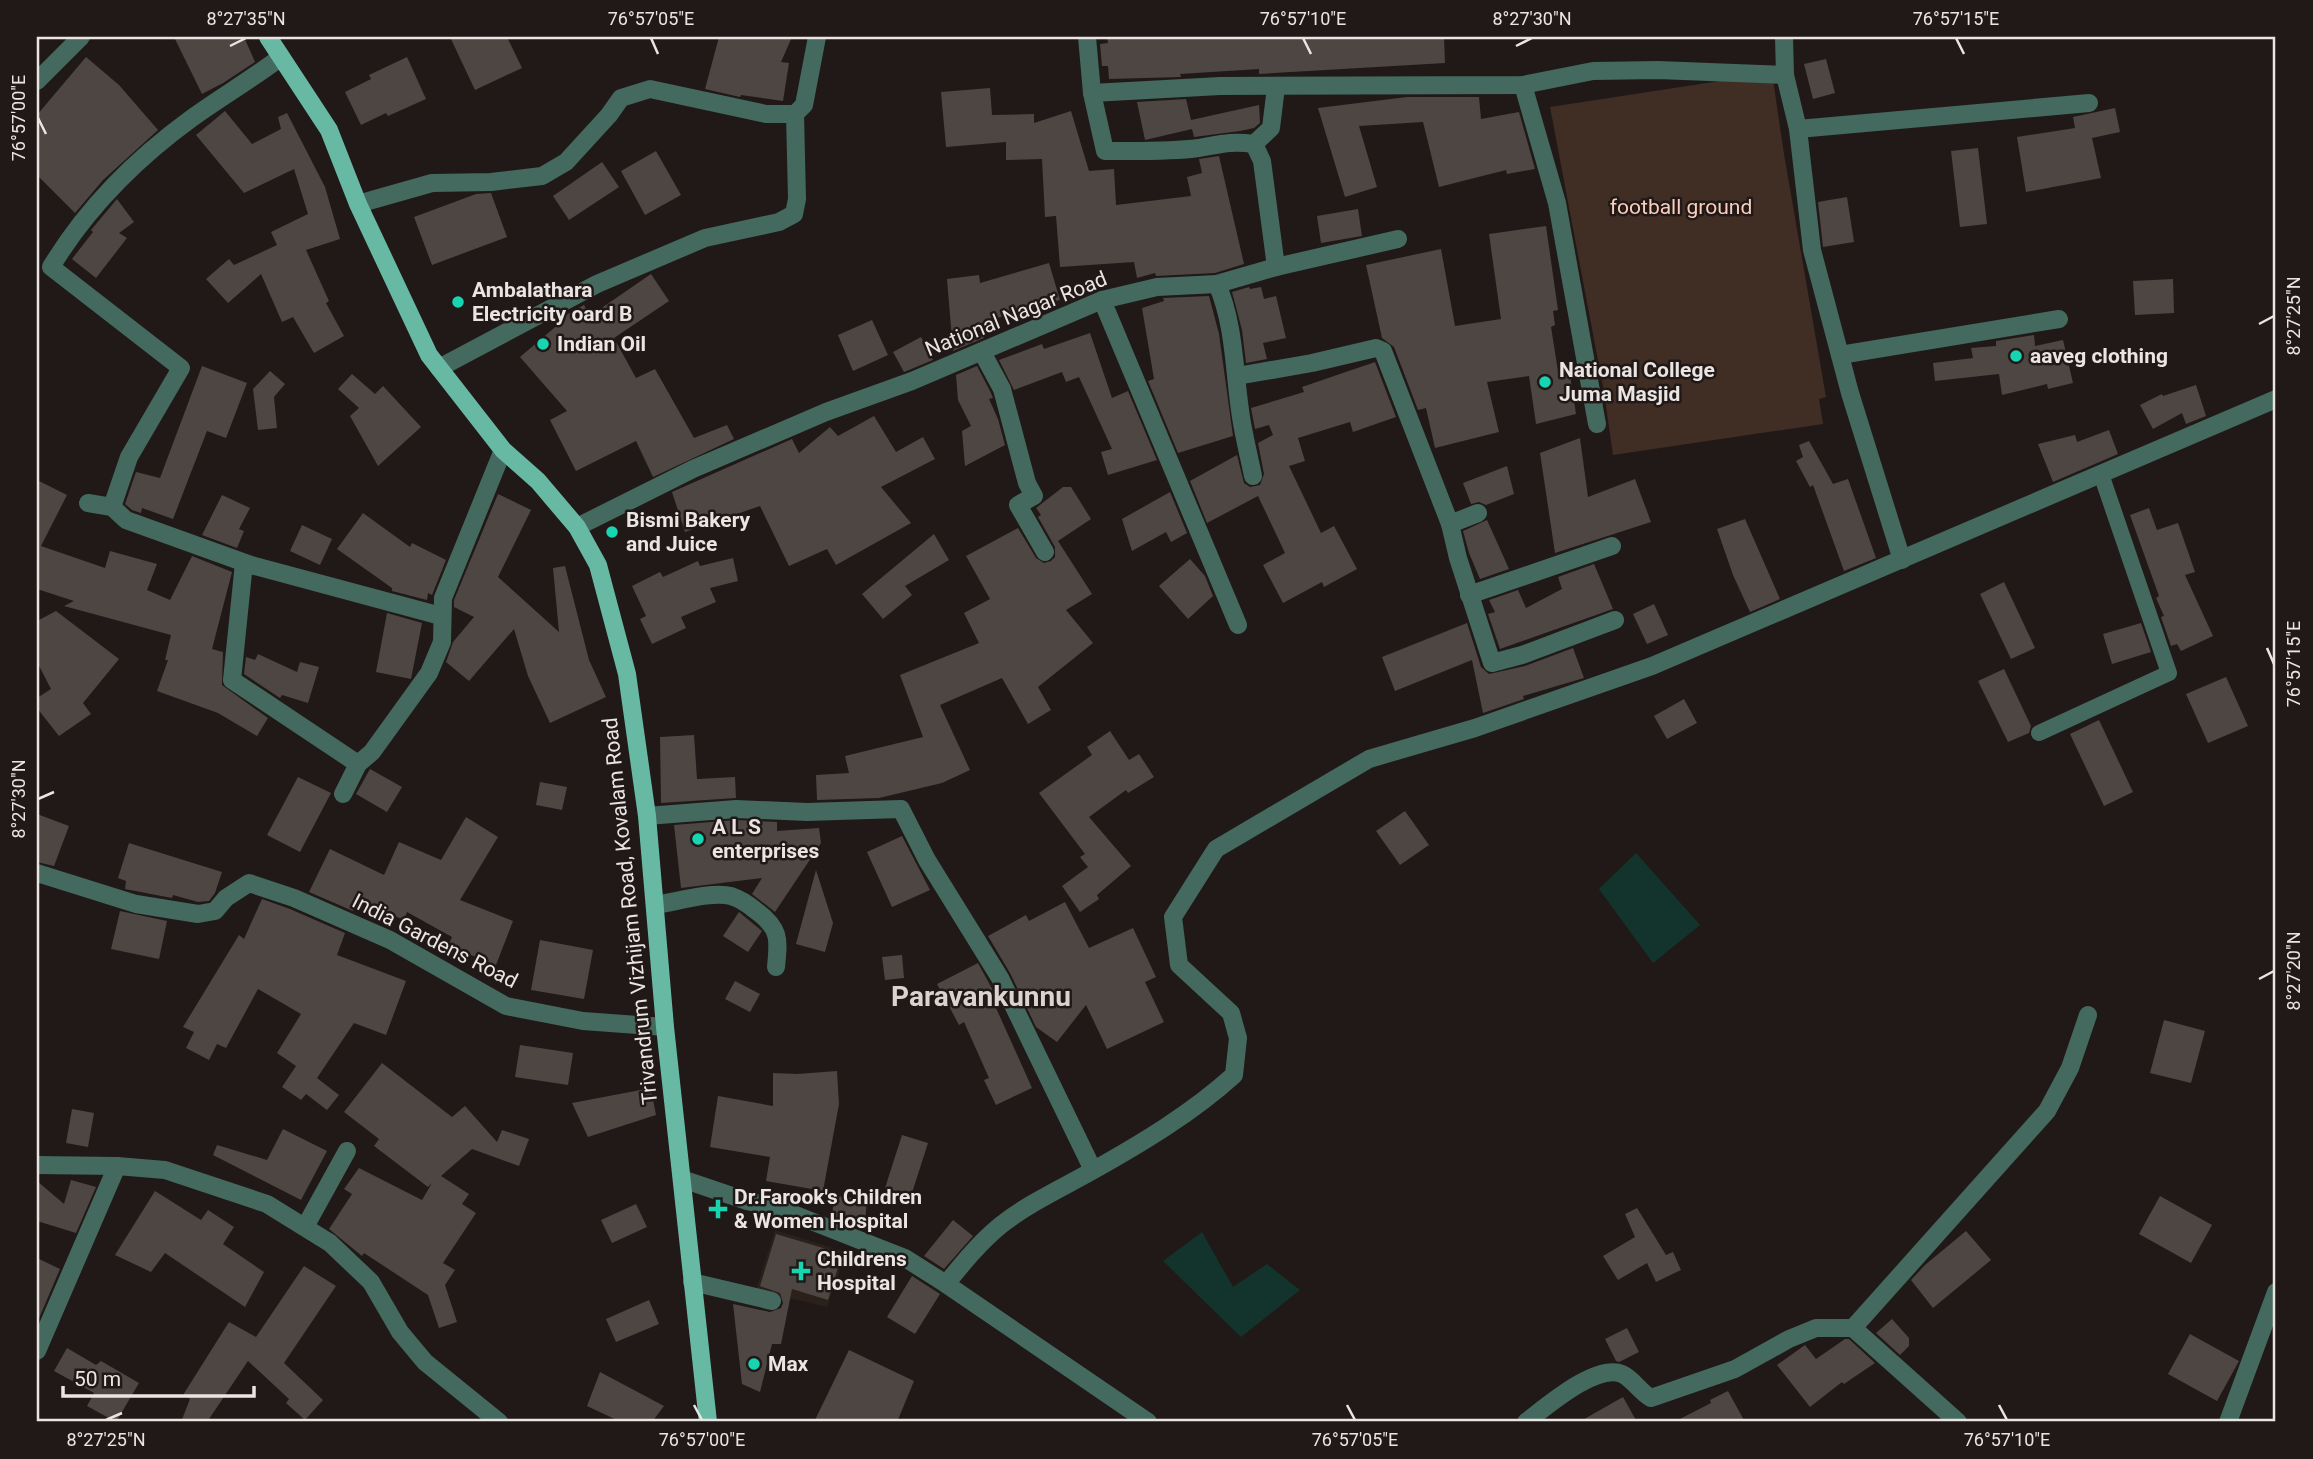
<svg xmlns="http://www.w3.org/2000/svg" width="2313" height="1459" font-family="Roboto,sans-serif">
  <rect width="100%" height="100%" fill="#201917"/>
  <polygon fill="#2c201b" points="775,1230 846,1252 827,1307 756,1290"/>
  <polygon fill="#402d24" points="1772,73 1784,154 1826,397 1819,399 1823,424 1613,455 1604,392 1550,107"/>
  <g fill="#13342c">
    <polygon points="1636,853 1700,925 1653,963 1599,889"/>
    <polygon points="1202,1232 1233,1287 1267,1264 1300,1290 1241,1337 1163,1261"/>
  </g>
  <g fill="#4d4643">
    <polygon points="174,37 244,37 255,62 223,83 202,94"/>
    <polygon points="450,37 507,37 522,68 475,90"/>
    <polygon points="719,37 792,37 781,62 789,63 783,101 741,95 740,97 705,89"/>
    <polygon points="1107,37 1444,37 1445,63 1259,74 1259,69 1180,74 1181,77 1109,79 1108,66 1102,66 1100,44 1108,43"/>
    <polygon points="86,57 119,85 158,130 103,180 75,213 37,175 37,115"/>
    <polygon points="407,57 426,99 388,116 386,113 361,125 345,92 371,79 369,75"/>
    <polygon points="1826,59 1835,93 1813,99 1804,64"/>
    <polygon points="990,88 992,115 1034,114 1034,123 1071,111 1089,171 1114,169 1116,205 1191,196 1187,177 1202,173 1199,159 1219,156 1244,264 1215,273 1156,276 1155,273 1137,278 1134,262 1060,267 1056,216 1045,217 1042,159 1006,160 1006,142 946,147 941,92"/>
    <polygon points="1407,97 1479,97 1481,119 1519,112 1535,169 1507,174 1506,170 1439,187 1423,122 1359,126 1377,187 1345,197 1318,108"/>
    <polygon points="1186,99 1191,120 1259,105 1260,123 1254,128 1240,131 1194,137 1192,129 1145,140 1137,102"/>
    <polygon points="2115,108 2120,132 2092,138 2101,178 2026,192 2017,137 2075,128 2073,117"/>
    <polygon points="225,111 252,144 281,129 278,117 287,113 325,187 340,239 306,250 329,301 326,303 344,336 314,353 293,317 282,322 261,274 228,303 206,279 229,259 234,265 277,245 271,232 308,214 294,169 244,193 196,135"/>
    <polygon points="1978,148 1987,224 1960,227 1951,151"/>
    <polygon points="656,151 681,195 645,215 621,171"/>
    <polygon points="602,162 619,187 569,220 553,196"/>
    <polygon points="491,193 507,237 432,265 414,217 476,194"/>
    <polygon points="1847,197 1854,242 1823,247 1818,202"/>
    <polygon points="117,199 134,222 119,233 127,238 96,278 72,259 93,232 91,230"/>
    <polygon points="1358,209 1362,236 1321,243 1317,216"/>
    <polygon points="1546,226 1558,310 1553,311 1555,325 1551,327 1558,371 1569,369 1576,414 1536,424 1529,376 1487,382 1499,432 1435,448 1426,408 1418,410 1394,347 1382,338 1366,265 1441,249 1455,326 1501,319 1489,234"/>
    <polygon points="1049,263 1060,300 983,322 984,338 953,351 947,279 979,275 980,283"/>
    <polygon points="651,274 669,301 614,338 636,378 655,369 694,438 727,425 734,439 653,477 636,441 576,471 550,420 567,411 520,357 560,323 557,320 584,305 590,316"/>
    <polygon points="2173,279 2174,313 2135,315 2133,281"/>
    <polygon points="1249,287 1250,289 1261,287 1264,299 1276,296 1286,338 1263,343 1267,359 1246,363 1242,330 1232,292"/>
    <polygon points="1209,296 1219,334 1233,436 1178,453 1148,381 1154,379 1142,308 1164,301 1163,298"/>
    <polygon points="872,320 888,355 853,371 838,335"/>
    <polygon points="1090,333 1112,398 1128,391 1157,460 1108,475 1101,452 1112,449 1079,377 1066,382 1062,372 1014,390 999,360 1042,344 1044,349"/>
    <polygon points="2034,335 2035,346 2063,340 2073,383 2048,389 2047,384 2002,395 1999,374 1935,381 1933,363 1973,358 1971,348 1996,346 1996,341"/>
    <polygon points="921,337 933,360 904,372 893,352"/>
    <polygon points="1375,362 1396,417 1353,432 1350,422 1298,438 1305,461 1289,466 1321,533 1334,526 1357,569 1324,587 1322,582 1283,603 1263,565 1285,553 1258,496 1207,523 1190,481 1237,455 1244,483 1250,487 1260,485 1264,474 1258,443 1273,435 1269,425 1255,429 1251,408 1304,392 1302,387"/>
    <polygon points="202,366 247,383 226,438 207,431 173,519 142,508 141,513 132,510 125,504 136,472 160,478"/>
    <polygon points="977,366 991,393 993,398 989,399 998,419 1005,445 965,466 962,431 971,426 958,400 956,375"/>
    <polygon points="270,371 285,384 274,397 277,428 258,430 253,389"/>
    <polygon points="352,374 375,394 383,386 421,427 378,466 350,416 359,408 338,389"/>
    <polygon points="2196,385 2206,416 2186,424 2182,413 2153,429 2140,405 2162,394 2163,396"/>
    <polygon points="874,416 896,452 923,437 935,459 881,487 911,523 836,565 827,549 789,566 760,506 685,532 672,492 792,439 799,453 830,427 838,436"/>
    <polygon points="2109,430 2118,454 2053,482 2038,444 2075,435 2077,442"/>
    <polygon points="1580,438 1588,497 1635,479 1651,522 1555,553 1540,453"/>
    <polygon points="1809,441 1833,484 1848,479 1876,558 1844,571 1813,485 1810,487 1796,461 1803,457 1799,445"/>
    <polygon points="1507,466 1514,494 1486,505 1479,502 1471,504 1463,483"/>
    <polygon points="37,480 67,495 41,546 105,568 110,551 157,564 147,590 170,600 192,556 232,572 212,649 223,652 222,685 268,718 257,736 218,713 157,691 168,660 165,660 171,635 64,606 74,601 37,589"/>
    <polygon points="1063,487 1071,487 1091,519 1058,541 1092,594 1066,610 1093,643 1038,687 1051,710 1028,724 1002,678 940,705 970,770 942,783 879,798 817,800 816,775 849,773 845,756 923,737 900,675 979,643 964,613 990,599 966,556 1018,528 1036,558 1044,563 1051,561 1055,557 1055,547 1038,517 1041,515 1036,508"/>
    <polygon points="1170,492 1187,533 1171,542 1166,532 1132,551 1122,519"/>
    <polygon points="498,494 531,510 498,577 559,632 553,568 565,566 589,660 606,697 550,723 528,676 514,629 469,681 446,662 453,642 474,617 454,607 454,600"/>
    <polygon points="222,495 250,508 239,529 244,531 237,548 202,535"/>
    <polygon points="2149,508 2157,530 2178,523 2195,572 2185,575 2213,636 2181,651 2177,644 2171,646 2161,617 2164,616 2156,598 2159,596 2130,515"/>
    <polygon points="363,513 410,547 412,543 446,560 432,595 428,593 427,600 392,591 392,588 337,549"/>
    <polygon points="1745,519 1780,599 1750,612 1733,575 1717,529"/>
    <polygon points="1487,520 1509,569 1480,579 1469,553 1463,531"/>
    <polygon points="302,525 332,539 320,565 290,551"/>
    <polygon points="934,534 949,560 905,586 912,595 883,619 862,594"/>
    <polygon points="733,558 738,581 710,588 716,602 681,617 686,628 652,644 640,619 646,616 632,586 660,572 663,577 698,561 700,566"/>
    <polygon points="1190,559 1205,576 1213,596 1188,619 1159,586"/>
    <polygon points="1594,564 1613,609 1500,649 1488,614 1495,612 1489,600 1518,590 1526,608 1562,589 1558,577"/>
    <polygon points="2004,582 2035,648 2011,659 1980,594"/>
    <polygon points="1654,604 1668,635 1647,644 1633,614"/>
    <polygon points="56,611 119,659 83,703 91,714 59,736 37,708 37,698 51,689 37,662 37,621"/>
    <polygon points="387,613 422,623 411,679 376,672"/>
    <polygon points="1467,623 1481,667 1489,674 1525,666 1573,648 1584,678 1523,696 1524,699 1483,713 1472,660 1395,691 1382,657"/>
    <polygon points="2141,623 2151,652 2112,664 2103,634"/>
    <polygon points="258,654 297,672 300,662 319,667 308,703 282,695 280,698 244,674 246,657 255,660"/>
    <polygon points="2004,669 2031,726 2029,733 2008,742 1978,681"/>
    <polygon points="2226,677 2248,726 2208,743 2186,694"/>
    <polygon points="1684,699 1697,723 1667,739 1654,716"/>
    <polygon points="2099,720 2133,792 2104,806 2070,734"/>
    <polygon points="1110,731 1129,760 1139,754 1154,777 1128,793 1126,790 1089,817 1131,866 1097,895 1099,899 1080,912 1062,886 1088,867 1080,857 1085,854 1039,793 1092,755 1087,747"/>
    <polygon points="694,735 697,779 735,777 736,798 661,803 660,737"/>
    <polygon points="370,769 402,787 387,812 356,794"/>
    <polygon points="298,777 331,793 300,852 267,835"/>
    <polygon points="540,782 567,787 562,810 536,805"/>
    <polygon points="1405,811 1429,845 1400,865 1376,831"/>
    <polygon points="37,814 69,826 54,866 37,862"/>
    <polygon points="466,817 498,837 460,900 513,921 496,965 448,946 452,937 407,912 404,920 363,902 361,906 356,903 353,911 309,892 330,849 384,875 399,842 441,860"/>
    <polygon points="736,820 777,822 777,831 819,828 821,843 775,912 752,894 762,878 681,888 674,825"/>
    <polygon points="902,836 930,890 892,907 867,852"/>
    <polygon points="129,843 222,872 215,893 209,901 198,902 173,895 172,898 125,889 126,881 118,878"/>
    <polygon points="816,870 833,923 825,952 796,944"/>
    <polygon points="262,899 290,909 345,933 337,955 406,981 386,1035 354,1023 317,1078 339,1095 327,1110 306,1094 301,1100 282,1087 296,1066 277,1053 301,1014 258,989 226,1048 217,1044 209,1060 186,1048 194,1032 183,1027 239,935 244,939"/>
    <polygon points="1065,902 1089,948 1133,928 1156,977 1145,982 1164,1022 1107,1049 1086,1005 1057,1042 1036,1027 1010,973 988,936 1026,915 1029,921"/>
    <polygon points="120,911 167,921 159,959 111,949"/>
    <polygon points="739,912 762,931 748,952 723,936"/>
    <polygon points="540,940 593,950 584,999 531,990"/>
    <polygon points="902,955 904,978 885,980 882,957"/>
    <polygon points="978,963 996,996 988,990 1032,1088 996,1105 984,1080 989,1078 964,1022 959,1025 937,984"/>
    <polygon points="735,981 760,994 750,1012 725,999"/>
    <polygon points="2164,1020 2205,1031 2191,1083 2150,1073"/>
    <polygon points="520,1045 573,1053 568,1085 515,1077"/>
    <polygon points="382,1063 452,1117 465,1106 497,1142 502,1130 529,1139 519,1166 472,1149 441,1176 469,1194 462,1204 476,1213 443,1263 455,1270 445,1285 457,1322 439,1328 428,1295 364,1253 362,1256 329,1229 352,1194 344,1189 359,1168 422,1200 432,1183 428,1187 374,1146 379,1139 344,1112"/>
    <polygon points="837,1071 839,1104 823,1191 766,1181 770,1157 710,1147 718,1096 773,1106 773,1073 797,1074"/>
    <polygon points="651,1088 656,1115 588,1137 572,1103"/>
    <polygon points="72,1109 94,1113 88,1147 66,1143"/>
    <polygon points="283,1129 327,1151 301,1200 213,1155 217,1145 267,1160"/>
    <polygon points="902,1135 928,1143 911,1196 885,1188"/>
    <polygon points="71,1180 96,1187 76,1233 37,1221 37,1181 64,1204"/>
    <polygon points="155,1191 201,1220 208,1210 234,1227 223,1244 264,1272 245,1307 165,1253 151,1272 115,1255"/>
    <polygon points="834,1196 867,1199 865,1221 832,1217"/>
    <polygon points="2160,1196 2212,1225 2191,1263 2139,1234"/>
    <polygon points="636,1204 647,1227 612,1243 601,1220"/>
    <polygon points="1637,1208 1666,1255 1673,1252 1681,1270 1656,1282 1647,1263 1618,1280 1603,1256 1635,1237 1625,1214"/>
    <polygon points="953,1220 973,1236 944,1269 924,1256"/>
    <polygon points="1966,1231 1991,1260 1933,1308 1911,1280 1925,1265"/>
    <polygon points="776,1234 840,1253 840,1261 828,1300 792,1289 781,1344 772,1344 760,1392 742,1384 733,1304 770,1312 781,1308 783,1303 780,1293 760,1286"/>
    <polygon points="37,1258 60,1269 37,1323"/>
    <polygon points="304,1266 336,1286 284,1363 323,1400 305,1420 286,1403 289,1399 248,1361 207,1422 181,1422 190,1399 183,1395 229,1322 256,1337"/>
    <polygon points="912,1276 940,1294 915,1334 887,1317"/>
    <polygon points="649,1300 659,1324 616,1342 606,1319"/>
    <polygon points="1892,1319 1909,1338 1909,1346 1900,1355 1876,1333"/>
    <polygon points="1627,1328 1639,1352 1619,1362 1616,1361 1605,1339"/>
    <polygon points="2190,1334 2239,1361 2217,1401 2168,1374"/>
    <polygon points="1845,1339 1849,1339 1875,1363 1844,1384 1842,1382 1810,1407 1777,1365 1805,1345 1816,1359"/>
    <polygon points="67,1348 96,1365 101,1361 139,1383 116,1422 87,1406 94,1393 54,1371"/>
    <polygon points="849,1350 914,1381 897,1422 814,1422"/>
    <polygon points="600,1372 664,1406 652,1422 621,1422 587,1406"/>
    <polygon points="1728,1391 1745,1422 1674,1422 1711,1403 1710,1400"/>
    <polygon points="1623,1397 1637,1422 1579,1422"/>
  </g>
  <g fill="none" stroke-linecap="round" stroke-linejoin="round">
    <polyline stroke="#44695f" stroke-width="16" points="2039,733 2169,673 2101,474"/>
    <g stroke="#44695f" stroke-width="18">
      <polyline points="1784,37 1785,75 1798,129 1812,250 1850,393 1902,560"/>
      <polyline points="37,81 81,37"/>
      <polyline points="1523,85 1557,203 1597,424"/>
      <polyline points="1092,93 1220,86 1523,85 1593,71 1658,70 1785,75"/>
      <polyline points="1798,129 2089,103"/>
      <polyline points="1254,144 1271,128 1276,87"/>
      <polyline points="358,204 432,183 491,182 542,176 566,162 609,115 621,98 650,89 766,114 795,114 804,105 817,37"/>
      <polyline points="1276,267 1398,239"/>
      <path d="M1217,284C1235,325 1234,373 1241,417C1244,437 1249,456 1253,476"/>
      <polyline points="1102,300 1238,625"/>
      <polyline points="982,352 1002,389 1027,483 1034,496 1018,505 1045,552"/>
      <polyline points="1840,355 2059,319"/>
      <polyline points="439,368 597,284 705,238 779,222 794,214 797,199 795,114"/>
      <polyline points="1237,376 1312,363 1376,348 1383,351 1450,524 1458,558 1492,663 1522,655 1615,620"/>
      <polyline points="88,503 112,507 126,520 251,565 441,616"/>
      <path d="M112,507L129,457L181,368L51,267C86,209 137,158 192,118C221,97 252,79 281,57"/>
      <polyline points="1450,524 1478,513"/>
      <path d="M577,527L693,469L826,412L912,381L1102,300L1157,287L1217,284L1276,267L1262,161L1254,144C1231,141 1222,144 1199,148C1168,152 1136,151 1105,151L1092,93L1087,37"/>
      <polyline points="244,563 232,680 358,764"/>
      <polyline points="1469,595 1612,546"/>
      <polyline points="343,794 358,764 372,752 429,673 442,642 443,598 503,450"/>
      <polyline points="647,816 736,809 807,812 901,809 927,860 1000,978 1093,1170"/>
      <polyline points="37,873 136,904 198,914 215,911 226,898 249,883 294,898 390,940 506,1006 583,1021 665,1027"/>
      <path d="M655,905C676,902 712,891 731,896C740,899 749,905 755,910C780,928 779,938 776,967"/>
      <polyline points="37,1165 117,1166 165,1170 267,1204 330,1243 371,1282 400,1332 425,1362 499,1422"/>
      <polyline points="682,1179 747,1201 778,1208 905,1258 946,1284 1148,1422"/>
      <polyline points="305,1227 347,1151"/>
      <polyline points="692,1282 772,1301"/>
      <path d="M946,1284C963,1263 980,1242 1001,1225C1029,1203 1062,1188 1092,1171C1142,1143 1192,1113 1234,1075L1238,1038L1231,1013L1179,965L1173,917L1216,849L1369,759L1475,728L1652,666L2276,399"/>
      <polyline points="1853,1328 2047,1111 2070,1068 2088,1015"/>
      <polyline points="37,1351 117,1166"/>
      <path d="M1526,1422C1546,1407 1596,1363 1622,1374C1633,1379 1640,1392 1651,1398L1735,1369L1789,1339L1816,1328H1853L1958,1422"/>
      <polyline points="2228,1422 2276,1292"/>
    </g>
    <polyline stroke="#68b9a4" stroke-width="18" points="268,37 329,130 358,204 429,355 503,450 538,481 577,527 598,565 627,674 647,816 665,1027 708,1422"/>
  </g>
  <path fill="none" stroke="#eae5e3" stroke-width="2.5" d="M651,38L658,54M1303,38L1311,54M1956,38L1964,54M230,46L246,38M1516,46L1532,38M38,118L46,134M2259,324L2274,316M2267,648L2274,664M38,799L54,792M2259,979L2274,971M694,1405L702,1420M1347,1405L1355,1420M1999,1405L2007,1420M106,1420L122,1413"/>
  <g fill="#18d5b2" stroke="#201917" stroke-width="2.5">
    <circle cx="458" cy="302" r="7"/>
    <circle cx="543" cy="344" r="7"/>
    <circle cx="2016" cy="356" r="7"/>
    <circle cx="1545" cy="382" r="7"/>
    <circle cx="612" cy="532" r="7"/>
    <circle cx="698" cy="839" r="7"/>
    <path d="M714.5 1198.5h7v7h7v7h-7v7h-7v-7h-7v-7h7z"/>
    <path d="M797.5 1260.5h7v7h7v7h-7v7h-7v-7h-7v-7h7z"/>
    <circle cx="754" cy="1364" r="7"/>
  </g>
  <g text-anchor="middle" stroke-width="5" stroke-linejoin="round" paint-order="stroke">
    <g font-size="21" fill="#fbcebb" stroke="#201917">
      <text x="1681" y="214">football ground</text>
    </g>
    <g font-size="21" font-weight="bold" fill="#eae5e3" stroke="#201917" text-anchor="start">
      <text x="472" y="297">Ambalathara<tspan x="472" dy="24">Electricity oard B</tspan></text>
      <text x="557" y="351">Indian Oil</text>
      <text x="2030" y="363">aaveg clothing</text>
      <text x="1559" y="377">National College<tspan x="1559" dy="24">Juma Masjid</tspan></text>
      <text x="626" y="527">Bismi Bakery<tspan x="626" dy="24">and Juice</tspan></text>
      <text x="712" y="834">A L S<tspan x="712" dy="24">enterprises</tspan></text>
      <text x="734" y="1204">Dr.Farook's Children<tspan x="734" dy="24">&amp; Women Hospital</tspan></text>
      <text x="817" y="1266">Childrens<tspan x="817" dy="24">Hospital</tspan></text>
      <text x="768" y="1371">Max</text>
    </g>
    <g font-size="21" fill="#eae5e3" stroke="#201917">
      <text transform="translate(1016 314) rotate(-22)" y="7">National Nagar Road</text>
      <text transform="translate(630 911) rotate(-96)" y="7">Trivandrum Vizhijam Road, Kovalam Road</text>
      <text transform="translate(435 941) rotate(27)" y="7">India Gardens Road</text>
    </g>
    <g font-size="28" font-weight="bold" fill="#dcd3cf" stroke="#201917">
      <text x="981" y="1006">Paravankunnu</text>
    </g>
  </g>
  <rect width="2313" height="1459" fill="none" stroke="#201917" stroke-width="77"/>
  <path d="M63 1386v10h191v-10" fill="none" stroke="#eae5e3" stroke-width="3.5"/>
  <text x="74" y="1386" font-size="21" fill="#eae5e3" stroke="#201917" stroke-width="5" paint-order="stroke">50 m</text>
  <rect x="38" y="38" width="2236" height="1382" fill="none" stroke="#eae5e3" stroke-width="2.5"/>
  <g font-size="18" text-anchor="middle" fill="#eae5e3">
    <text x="246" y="25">8°27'35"N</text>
    <text x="651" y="25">76°57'05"E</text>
    <text x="1303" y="25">76°57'10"E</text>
    <text x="1532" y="25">8°27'30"N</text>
    <text x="1956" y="25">76°57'15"E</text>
    <text transform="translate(19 118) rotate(-90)" y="6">76°57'00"E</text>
    <text transform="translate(2294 316) rotate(-90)" y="6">8°27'25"N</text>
    <text transform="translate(2294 664) rotate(-90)" y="6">76°57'15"E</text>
    <text transform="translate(19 799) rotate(-90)" y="6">8°27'30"N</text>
    <text transform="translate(2294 971) rotate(-90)" y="6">8°27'20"N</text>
    <text x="106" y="1446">8°27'25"N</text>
    <text x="702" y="1446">76°57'00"E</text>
    <text x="1355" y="1446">76°57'05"E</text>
    <text x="2007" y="1446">76°57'10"E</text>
  </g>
</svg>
